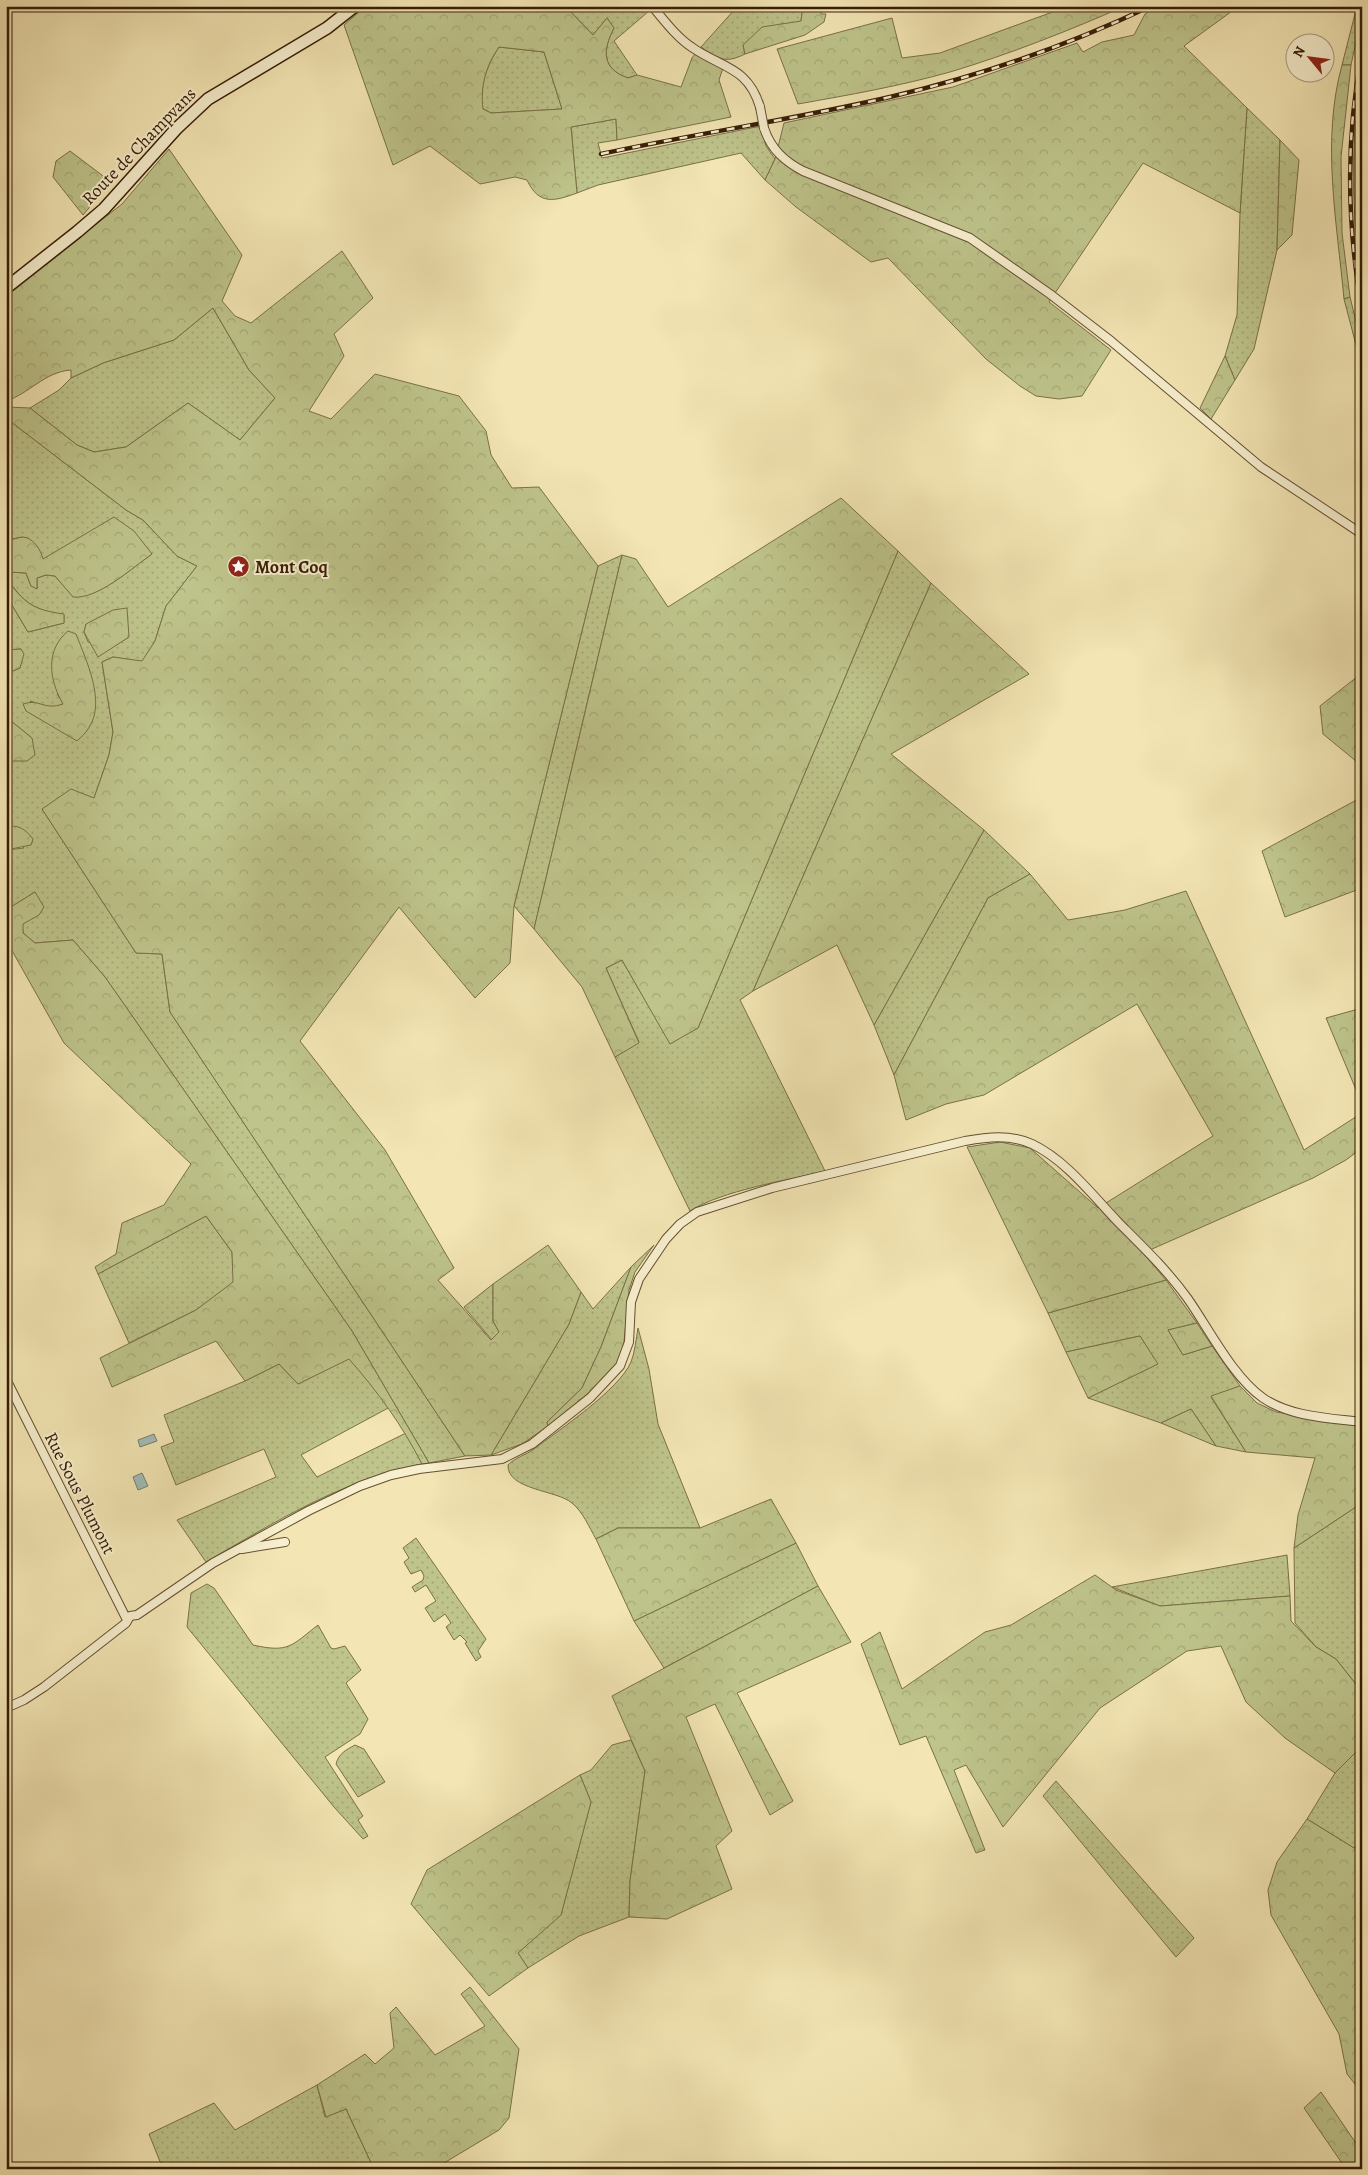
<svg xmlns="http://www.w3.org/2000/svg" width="1368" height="2175" font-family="Alegreya,serif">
  <defs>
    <pattern id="grass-dots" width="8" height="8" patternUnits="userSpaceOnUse" patternTransform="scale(1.25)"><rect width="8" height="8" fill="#bec48b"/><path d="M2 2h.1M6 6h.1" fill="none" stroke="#a4a876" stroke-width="1.8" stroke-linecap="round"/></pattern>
    <pattern id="forest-crowns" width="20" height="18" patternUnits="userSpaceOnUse" patternTransform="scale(1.25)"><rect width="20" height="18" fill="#bec48b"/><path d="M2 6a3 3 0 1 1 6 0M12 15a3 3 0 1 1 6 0" fill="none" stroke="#a4a876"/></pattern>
  </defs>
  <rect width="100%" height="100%" fill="#f3e6b4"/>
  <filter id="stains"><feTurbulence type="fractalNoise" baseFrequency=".004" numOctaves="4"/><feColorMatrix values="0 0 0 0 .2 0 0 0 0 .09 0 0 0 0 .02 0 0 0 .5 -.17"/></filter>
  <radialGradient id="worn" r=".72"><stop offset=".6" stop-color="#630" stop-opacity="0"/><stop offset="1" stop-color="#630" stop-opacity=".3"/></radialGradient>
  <g fill="url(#grass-dots)" stroke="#7a7048" fill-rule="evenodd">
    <path d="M565,6H644L649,11L614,41L637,75L628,78C602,69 602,51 614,28L607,18L593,35Z"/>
    <path d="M733,6H803L801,21L791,24H781L743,45L745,54C725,64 719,59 701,47L735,9Z"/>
    <polygon points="1357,6 1362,6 1362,14 1351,65 1342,65"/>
    <path d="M499,47L544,52L562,109L491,113L482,108C480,86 486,66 499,47Z"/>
    <path d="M1362,71V282C1351,210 1350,143 1362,71Z"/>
    <polygon points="1247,108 1280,140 1277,250 1254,349 1235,380 1225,356 1237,315 1240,213"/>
    <polygon points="616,119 617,140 598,143 602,158 761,126 766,146 775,159 765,180 741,153 598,185 577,193 571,127"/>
    <polygon points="1350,297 1362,346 1362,368 1344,299"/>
    <polygon points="213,308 249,370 275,398 240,440 188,403 126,447 94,452 77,445 30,408 59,390 71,378 103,363 174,340"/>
    <path d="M6,418L126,510L143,520L177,556L197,566L166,606L155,641L142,662L113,657L102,662L113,732L109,755L94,798L42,809L136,953L162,954L170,1012L465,1456L429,1463L352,1331L105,977L73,940L35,943L23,933L22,924L38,915L35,892L6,910V850L24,848L7,828L6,829V757L9,761L32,738L6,717V674L20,668L21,649L6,650V595L28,632L64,623V615C33,610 24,603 6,577L9,572L26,573L31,586L37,588V578L46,575L55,576L73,596C97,600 132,568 152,554L43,559L23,537L6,540ZM86,624L129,637L111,648L88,642L84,632ZM57,694L88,729L30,701L52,708L64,704Z"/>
    <path d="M898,551L931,583L753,991L740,1000L825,1171C788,1180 721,1191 690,1211L615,1057L639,1042L606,968L622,960L670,1043L698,1028Z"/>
    <polygon points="622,555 534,929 514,906 598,566"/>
    <polygon points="984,830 1030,874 988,898 894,1075 874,1025"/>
    <polygon points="206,1216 232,1252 234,1282 196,1310 129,1343 98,1274"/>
    <polygon points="631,1267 601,1347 582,1388 547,1422 548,1426 522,1444 491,1455 569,1324 581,1292 593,1309"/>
    <polygon points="1166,1280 1197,1323 1168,1330 1183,1355 1212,1346 1240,1386 1211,1397 1246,1452 1216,1446 1191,1409 1161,1423 1088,1398 1157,1364 1140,1336 1066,1352 1048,1313"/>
    <polygon points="493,1284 493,1321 499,1332 492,1340 464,1307"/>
    <path d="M638,1328L649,1369L658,1424L700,1528H618L596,1539C589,1527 583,1512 572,1503C557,1490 507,1490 508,1465C514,1458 526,1455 534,1449C559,1430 619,1390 631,1362C635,1352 636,1339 638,1328Z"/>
    <path d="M349,1358L390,1407L301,1455L317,1477L406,1433L422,1464C342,1480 275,1522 206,1562L177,1520L276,1477L264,1449L176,1485L161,1447L174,1442L164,1415L245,1381L279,1364L298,1384Z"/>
    <polygon points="1362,1503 1362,1692 1336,1659 1316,1647 1295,1623 1294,1548"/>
    <polygon points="416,1538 486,1639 478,1651 481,1657 476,1661 465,1643 467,1642 460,1635 454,1640 446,1627 451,1623 445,1614 434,1622 425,1608 436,1601 426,1585 415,1592 412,1587 423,1580 424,1576 421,1570 411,1574 404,1562 409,1558 403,1548"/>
    <polygon points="796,1543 818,1586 664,1668 634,1621"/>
    <polygon points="1287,1555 1290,1596 1160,1606 1112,1587"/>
    <path d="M207,1584L214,1588L253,1645C289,1653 291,1646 318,1625L331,1648L334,1649L345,1646L361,1670L346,1683L368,1719L360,1734L325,1757L363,1816L358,1820L368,1836L363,1839L334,1807L187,1627L191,1593Z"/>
    <polygon points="631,1740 645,1771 630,1881 629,1917 579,1936 528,1968 518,1953 561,1914 591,1802 580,1775 591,1770 612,1745"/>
    <path d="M355,1745L364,1749L385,1782L358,1797L336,1764C339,1753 346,1750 355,1745Z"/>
    <polygon points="1362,1746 1362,1842 1354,1848 1307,1819 1335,1773"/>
    <polygon points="1056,1781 1194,1938 1176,1957 1043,1796"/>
    <polygon points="317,2085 325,2117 346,2109 374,2169 163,2169 149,2134 214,2103 235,2130"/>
  </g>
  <g fill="url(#forest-crowns)" stroke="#7a7048" fill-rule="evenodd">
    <path d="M366,6H565L593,35L607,18L614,28C602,51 602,69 628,78L637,75L681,87L692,58L695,54L723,68L719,80L731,117L617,140L616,119L571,127L577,193C555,201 539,206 527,180L515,177L480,184L430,146L393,165L344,25ZM499,47L544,52L562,109L491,113L483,109C480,86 486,66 499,47Z"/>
    <polygon points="803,6 821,6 821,14 826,14 824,22 805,35 745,54 743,45 762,27 801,21"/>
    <path d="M1069,6H1125C1068,31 1010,54 950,72C900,86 849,95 798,104L777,49L892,18L902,58L940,53Z"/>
    <polygon points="1159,6 1239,6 1184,46 1247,108 1240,213 1143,163 1049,302 1111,350 1082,396 1059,399 1036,396 1020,386 986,359 888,258 871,262 796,207 765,180 775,159 784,123 953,87 1077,43 1083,52 1102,42 1134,35 1145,14"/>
    <path d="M1342,65H1351L1341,157L1342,233L1350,297L1344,299C1337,222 1321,141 1342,65Z"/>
    <polygon points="1280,140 1299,160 1292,235 1277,250"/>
    <path d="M169,149L242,255L222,301L235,316L251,323L342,251L373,298L334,334L344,356L309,411L331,419L375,374L459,396L486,431L491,455L512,488L539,487L598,566L514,906L510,963L475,998L399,907L300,1041L385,1150L454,1268L438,1280L491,1340L499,1332L493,1321V1284L548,1245L581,1292L569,1324L491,1455L465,1456L170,1012L162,954L136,953L42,809L71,789L94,798L109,755L113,732L102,662L113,657L142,661L155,641L166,606L197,566L177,556L143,520L126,510L6,418V407L30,408L77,445L94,452L126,447L188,403L240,440L275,398L249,370L213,308L174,340L103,363L71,378V370C44,372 29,394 6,401V295L122,204Z"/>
    <polygon points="70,151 111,182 83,215 53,177 56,161"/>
    <polygon points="1225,356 1235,380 1211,419 1200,408"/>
    <polygon points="841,498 898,551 698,1028 670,1044 622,960 606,968 639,1043 615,1057 582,987 534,929 622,555 636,559 668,607"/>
    <path d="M114,517L134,531L152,554C132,568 97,600 73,597L55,576L46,575L37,578V589L31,586L26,573L9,572L6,578C24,603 33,610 64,614V623L28,632L6,595V540C12,540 17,538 22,537C33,537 41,550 43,559Z"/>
    <polygon points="931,583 1029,674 891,754 984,830 874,1025 837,945 753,991"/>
    <polygon points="127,608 129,637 98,657 84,632 86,624 113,610"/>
    <path d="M68,631L76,634C86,660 107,703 88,729C86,733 81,737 77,741L26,711L23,704C39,698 44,711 63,704C49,680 45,650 68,631Z"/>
    <polygon points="21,649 24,654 20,668 6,674 6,650"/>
    <polygon points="1362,673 1362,766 1323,734 1320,706"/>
    <polygon points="6,717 32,738 35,755 27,761 9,761 6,757"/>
    <polygon points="1362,797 1362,888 1285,917 1262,851"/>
    <path d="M11,826C21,826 27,831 33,839L31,845L6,850V829Z"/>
    <polygon points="1030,874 1068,920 1125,910 1186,891 1304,1150 1362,1113 1362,1148 1346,1160 1313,1178 1143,1253 1166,1280 1048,1313 967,1147 1000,1142 1030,1148 1098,1208 1213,1136 1137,1004 984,1095 946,1104 906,1120 894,1075 988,898"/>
    <path d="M35,892L44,907L39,915L23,924V933L35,943L73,940L105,977L352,1331L429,1463L422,1464C402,1425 378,1392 349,1359L298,1384L279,1364L245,1381L216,1341L112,1387L100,1358L196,1310L233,1282L232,1252L206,1216L98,1274L95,1267L116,1254L122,1223L164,1205L191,1164L64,1043L6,940V910Z"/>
    <polygon points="1362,1008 1362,1104 1326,1018"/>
    <polygon points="654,1245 635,1272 629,1290 624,1342 620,1361 591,1391 548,1426 547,1422 582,1388 601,1347 631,1267"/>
    <polygon points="1197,1323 1212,1346 1183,1355 1168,1330"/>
    <polygon points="1140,1336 1158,1364 1088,1398 1066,1352"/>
    <polygon points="1240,1386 1257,1403 1276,1412 1362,1424 1362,1503 1294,1548 1298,1515 1315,1458 1246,1452 1211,1396"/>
    <polygon points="1191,1409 1216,1446 1161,1423"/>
    <polygon points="771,1499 796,1543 634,1621 596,1539 618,1528 700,1528"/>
    <polygon points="1095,1575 1116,1590 1160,1606 1290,1596 1291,1621 1316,1647 1336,1659 1362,1692 1362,1746 1335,1773 1285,1738 1246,1702 1221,1646 1187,1651 1100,1708 1003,1827 966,1765 954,1770 985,1850 976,1853 926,1736 900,1745 861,1644 880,1632 902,1689 985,1632 1011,1625"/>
    <polygon points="818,1586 851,1642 737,1693 793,1801 770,1815 715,1704 686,1717 732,1831 716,1846 732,1889 667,1919 629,1917 630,1881 645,1771 612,1696"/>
    <polygon points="580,1775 591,1802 561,1915 518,1953 528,1968 489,1996 411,1904 427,1870"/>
    <polygon points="1307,1819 1354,1848 1362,1842 1362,2093 1347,2074 1339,2034 1271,1915 1268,1890 1277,1862"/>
    <polygon points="470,1987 519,2049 509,2118 499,2130 434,2169 374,2169 346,2109 326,2117 317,2085 365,2054 375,2064 394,2048 390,2013 396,2007 435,2055 485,2026 461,1994"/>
    <polygon points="1321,2092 1362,2152 1362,2169 1346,2169 1304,2108"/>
  </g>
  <g fill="#a1bdb8" stroke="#767d70">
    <polygon points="154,1434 157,1441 140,1447 138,1440"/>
    <polygon points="142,1473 148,1486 138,1490 133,1477"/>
  </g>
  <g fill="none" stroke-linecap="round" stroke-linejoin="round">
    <defs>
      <g id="minor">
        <path d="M652,6C664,20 677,38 693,48C722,68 748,67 760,107"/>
        <path d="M764,128C771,149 784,161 803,171L970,238L1050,294L1111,341L1261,467L1362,534"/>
        <polyline points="6,1379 127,1620"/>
        <polyline points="242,1549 285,1542"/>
        <path d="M6,1708L24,1700L44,1687L126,1623L130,1616L137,1615L213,1563L308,1511L360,1486L391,1475L419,1469L502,1459L532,1444L590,1398L620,1366L629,1342L631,1302L639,1279L666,1239L680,1224L697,1212L772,1188L965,1141C987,1137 1010,1134 1032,1144C1066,1160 1093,1196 1119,1223C1143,1247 1168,1271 1188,1299C1209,1329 1233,1377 1263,1398C1291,1417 1329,1418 1362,1422"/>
      </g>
      <polyline id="secondary" points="6,288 77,232 104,209 176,129 208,99 327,28 355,6"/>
    </defs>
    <use href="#minor" stroke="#654e31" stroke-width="10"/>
    <use href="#secondary" stroke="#361c05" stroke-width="14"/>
    <use href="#minor" stroke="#f7efce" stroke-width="8"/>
    <use href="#secondary" stroke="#f7efce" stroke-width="11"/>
    <defs>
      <g id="rail">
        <path d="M1362,53C1345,140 1347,225 1362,311"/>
        <path d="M601,154C699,133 797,119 894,96C983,75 1069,45 1151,6"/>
      </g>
    </defs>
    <use href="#rail" stroke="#361c05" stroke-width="4.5"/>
    <use href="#rail" stroke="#f7efce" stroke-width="2.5" stroke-dasharray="8" stroke-linecap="butt"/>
    <defs>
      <polyline id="minor-bridge" points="760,107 764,128"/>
    </defs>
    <use href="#minor-bridge" stroke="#654e31" stroke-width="10" stroke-linecap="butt"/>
    <use href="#minor-bridge" stroke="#f7efce" stroke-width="8"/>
  </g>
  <defs>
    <symbol id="sight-disc" viewBox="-11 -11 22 22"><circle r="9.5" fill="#8f2418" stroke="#f7efce"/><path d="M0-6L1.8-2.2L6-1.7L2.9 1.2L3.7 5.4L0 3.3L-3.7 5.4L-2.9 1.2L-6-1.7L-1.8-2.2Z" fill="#fff"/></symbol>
  </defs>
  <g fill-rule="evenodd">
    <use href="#sight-disc" x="226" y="554" width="25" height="25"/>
  </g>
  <g text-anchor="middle" stroke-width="4" stroke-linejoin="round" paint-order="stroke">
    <g font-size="18" fill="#361c05" stroke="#f7efce">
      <text transform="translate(139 146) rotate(-46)" y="6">Route de Champvans</text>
      <text transform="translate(80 1493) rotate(63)" y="6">Rue Sous Plumont</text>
    </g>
    <g font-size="18" font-weight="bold" fill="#361c05" stroke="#f7efce" text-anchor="start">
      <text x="255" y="573">Mont Coq</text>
    </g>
  </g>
  <rect width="1368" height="2175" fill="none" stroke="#f3e6b4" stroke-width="25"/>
  <rect x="8" y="8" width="1353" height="2160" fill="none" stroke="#361c05" stroke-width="2.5"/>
  <rect x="12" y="12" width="1343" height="2150" fill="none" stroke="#361c05"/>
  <g transform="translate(1310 58) rotate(299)"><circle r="24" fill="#f7efce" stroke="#aa9b7e"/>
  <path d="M0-4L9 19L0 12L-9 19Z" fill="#8f2418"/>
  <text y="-8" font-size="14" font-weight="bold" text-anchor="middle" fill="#361c05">N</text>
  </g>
  <rect width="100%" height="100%" filter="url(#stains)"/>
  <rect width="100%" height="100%" fill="url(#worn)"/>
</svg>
